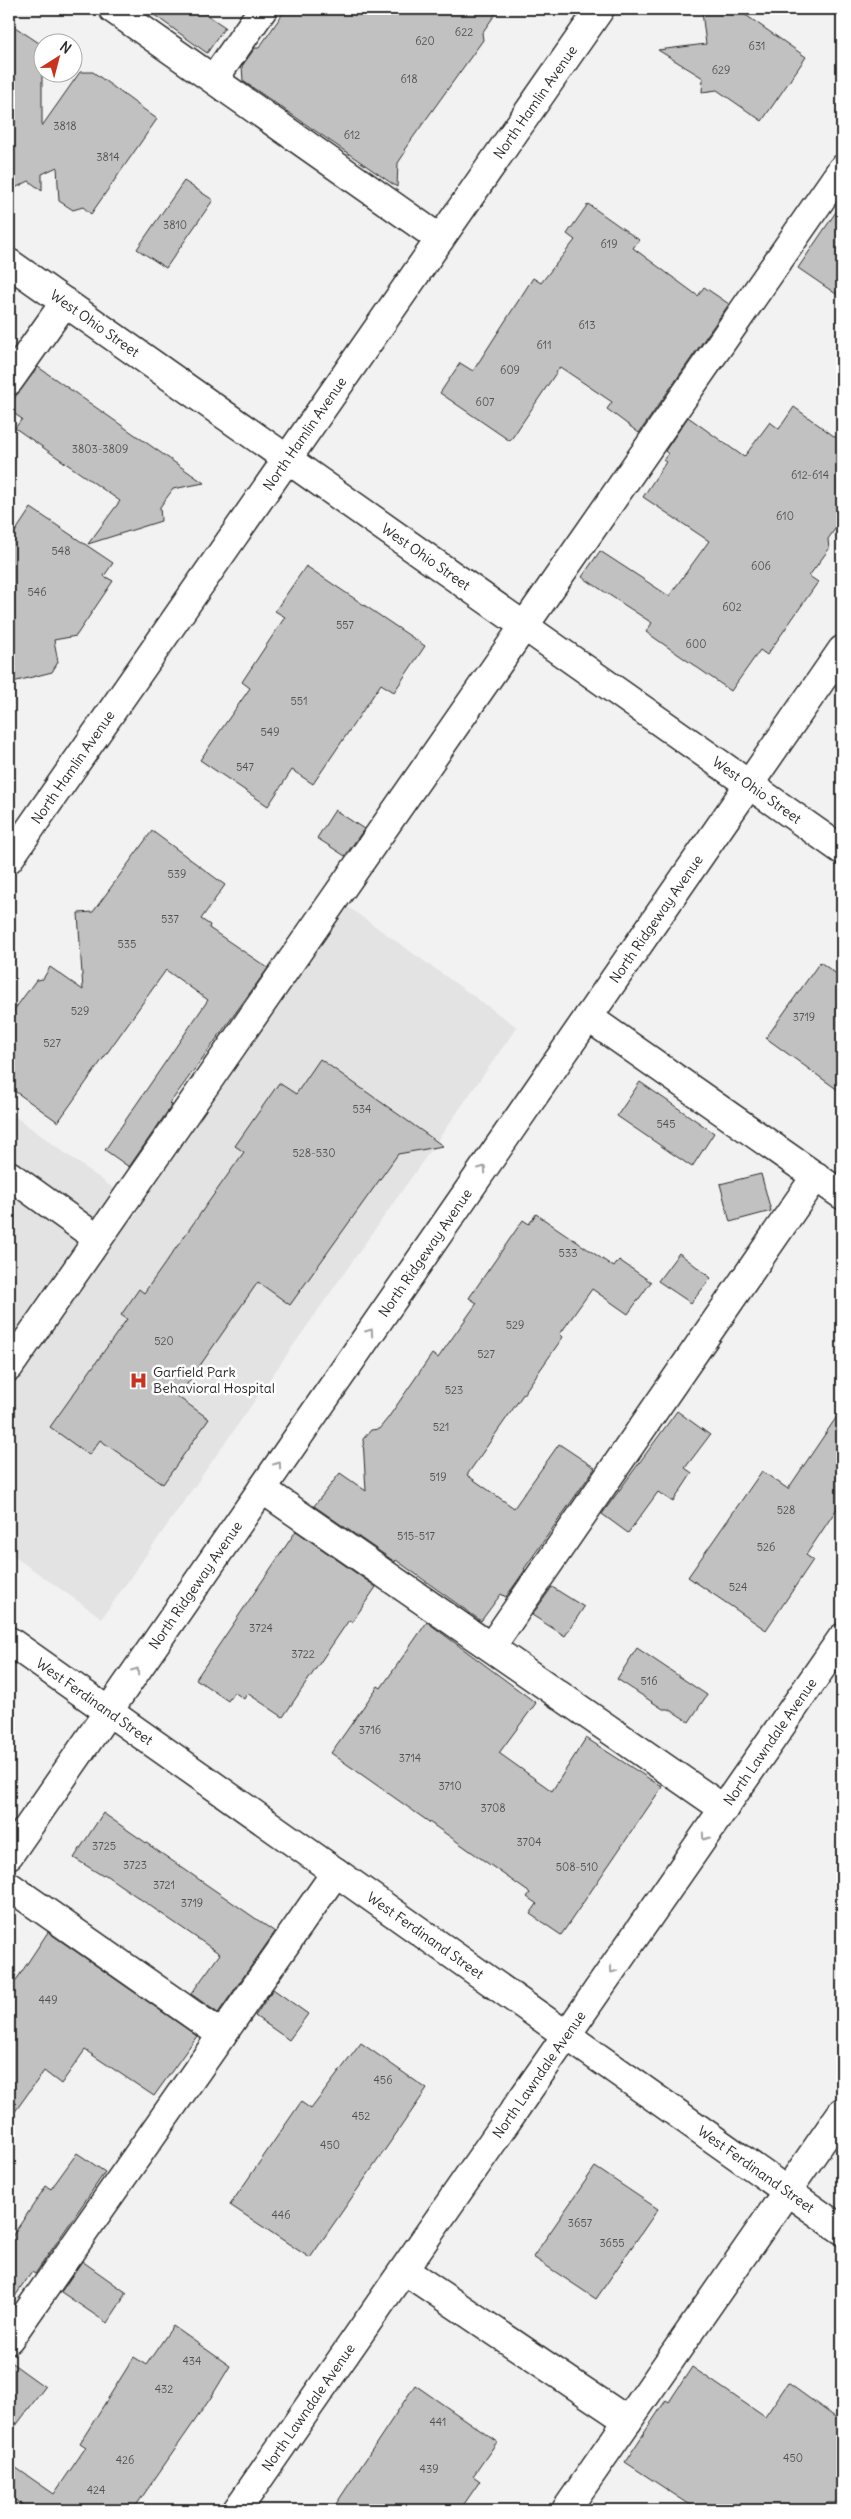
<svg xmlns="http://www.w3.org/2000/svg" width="851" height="2519" font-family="Delius,sans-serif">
  <rect width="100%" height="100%" fill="#f2f2f2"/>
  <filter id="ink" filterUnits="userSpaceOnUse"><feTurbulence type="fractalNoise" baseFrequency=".02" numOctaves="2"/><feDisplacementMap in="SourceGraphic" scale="10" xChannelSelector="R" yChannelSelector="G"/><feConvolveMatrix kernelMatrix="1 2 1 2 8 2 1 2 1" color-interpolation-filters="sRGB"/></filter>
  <g filter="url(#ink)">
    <polygon fill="#e3e3e3" points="348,907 517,1027 102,1618 9,1553 9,1112 139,1207"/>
    <g fill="#c1c1c1" stroke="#2b2b2b">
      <polygon points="146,9 198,9 225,27 207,53"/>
      <polygon points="286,9 499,9 482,33 483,40 404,150 406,151 398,163 397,187 243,81 242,66 255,48 259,48"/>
      <polygon points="718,9 737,9 806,57 762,121 717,90 702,92 703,78 658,50 706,44 702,12 717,11"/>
      <polygon points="9,23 42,45 42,126 80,72 93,72 157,119 91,214 83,207 73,210 59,201 57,167 42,174 42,191 29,181 9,191 9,173 13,168 9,165"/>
      <polygon points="184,181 213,200 166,268 137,249"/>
      <polygon points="842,203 842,298 798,268"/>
      <polygon points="588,204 639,240 633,248 698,296 704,287 729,304 639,433 607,409 612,402 560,367 510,441 440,393 460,363 473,371 533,278 541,283 575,240 567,234"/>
      <polygon points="38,367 204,483 173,489 160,507 161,521 88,544 120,501 15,428 22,419 9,410 9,405"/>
      <polygon points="794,407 842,442 842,519 828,539 829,549 809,576 818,582 767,655 760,650 731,691 646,632 652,623 582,577 600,551 669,596 709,541 643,497 666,462 663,460 668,454 665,451 688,417 744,457 770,422 779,429"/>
      <polygon points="31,508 113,563 104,576 113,581 76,636 54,640 58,662 52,672 9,683 9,541"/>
      <polygon points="306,566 425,646 394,692 381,684 313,784 292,770 268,806 200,760 250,688 242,682 285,617 275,611"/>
      <polygon points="335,810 364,829 345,856 317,838"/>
      <polygon points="152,831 225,885 201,919 210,925 209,928 268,968 170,1103 172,1105 129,1167 105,1150 208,1000 166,970 58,1122 9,1087 9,1017 36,980 43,979 50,967 83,990 78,913 93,912"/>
      <polygon points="820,962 842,978 842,1093 766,1038"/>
      <polygon points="320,1059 443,1146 398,1154 290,1305 258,1282 178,1397 209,1419 163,1484 100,1440 89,1455 50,1427 127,1319 121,1315 139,1289 144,1293 244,1152 235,1146 279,1083 296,1094"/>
      <polygon points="640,1082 714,1133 692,1167 617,1116"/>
      <polygon points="761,1174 771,1211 730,1222 720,1184"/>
      <polygon points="536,1214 614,1267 619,1260 651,1282 628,1314 592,1289 560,1334 563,1337 467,1475 514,1508 559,1444 595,1468 524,1569 525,1570 506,1597 501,1594 481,1621 396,1560 395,1562 314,1506 340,1473 366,1491 363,1439 371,1430 379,1429 388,1418 432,1354 438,1358 477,1303 469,1298 523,1220 529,1224"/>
      <polygon points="679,1253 711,1278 691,1303 658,1281"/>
      <polygon points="842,1409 842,1501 806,1555 813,1560 766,1630 688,1577 762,1471 788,1489"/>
      <polygon points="677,1411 710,1435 685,1468 692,1473 673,1502 658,1492 628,1533 602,1514"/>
      <polygon points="296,1531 376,1587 352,1622 349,1620 283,1717 247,1693 244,1699 234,1692 228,1701 196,1679"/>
      <polygon points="552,1587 584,1607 565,1636 532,1615"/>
      <polygon points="427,1622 536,1703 499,1753 552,1791 586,1738 662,1787 561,1935 530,1914 537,1904 527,1897 530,1893 331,1753 378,1686 381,1688"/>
      <polygon points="637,1648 707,1695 689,1722 669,1709 663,1709 617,1679"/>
      <polygon points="103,1813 275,1932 218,2013 191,1994 220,1954 104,1874 103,1876 74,1858"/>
      <polygon points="48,1932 197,2036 154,2096 85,2050 61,2084 44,2071 9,2120 9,1991"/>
      <polygon points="273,1989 308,2014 289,2040 255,2016"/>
      <polygon points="361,2043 427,2089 310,2258 230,2205 301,2102 311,2109"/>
      <polygon points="77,2153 105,2172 35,2274 32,2272 9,2305 9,2241 46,2186 51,2189"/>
      <polygon points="595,2167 658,2209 596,2299 533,2257"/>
      <polygon points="82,2261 127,2293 107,2323 61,2292"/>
      <polygon points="173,2326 230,2366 210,2399 133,2510 29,2510 9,2496 9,2463 54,2494 86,2447 80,2443 134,2357 146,2365"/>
      <polygon points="9,2361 45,2387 9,2435"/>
      <polygon points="692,2367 765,2417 788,2383 842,2422 842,2492 835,2503 827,2503 822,2510 698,2510 625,2462 666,2400 669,2402"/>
      <polygon points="415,2385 497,2442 473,2476 480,2481 460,2510 332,2510"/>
    </g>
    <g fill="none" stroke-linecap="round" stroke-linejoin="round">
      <defs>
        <g id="minor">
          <polyline points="113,9 440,239"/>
          <polyline points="214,79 263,9"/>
          <path id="s1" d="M9,263L842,850"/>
          <polyline points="9,381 65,302"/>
          <path id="s2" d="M9,859L600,9"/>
          <polyline points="588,1017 842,1195"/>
          <polyline points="9,1175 98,1239"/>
          <polyline points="9,1367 842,169"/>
          <polyline points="262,1489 724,1809"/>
          <path id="s3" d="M9,1641L842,2230"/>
          <polyline points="491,1647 816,1176"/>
          <path id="s4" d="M9,1855L842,650"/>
          <polyline points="9,1886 222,2035"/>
          <polyline points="404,2270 628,2421"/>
          <polyline points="9,2339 336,1872"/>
          <path id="s5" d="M237,2510L842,1638"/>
          <polyline points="566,2510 842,2112"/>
        </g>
      </defs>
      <use href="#minor" stroke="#2b2b2b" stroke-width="31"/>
      <use href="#minor" stroke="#fff" stroke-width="28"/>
    </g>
    <defs><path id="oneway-chevron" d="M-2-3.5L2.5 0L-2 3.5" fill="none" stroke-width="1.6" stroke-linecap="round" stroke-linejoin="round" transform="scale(1.25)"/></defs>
    <g stroke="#a0a0a0">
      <use href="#oneway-chevron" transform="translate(483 1169) rotate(-55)"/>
      <use href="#oneway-chevron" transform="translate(370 1332) rotate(-55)"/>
      <use href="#oneway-chevron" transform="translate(278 1465) rotate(-55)"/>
      <use href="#oneway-chevron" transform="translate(136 1671) rotate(-55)"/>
      <use href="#oneway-chevron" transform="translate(705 1837) rotate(125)"/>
      <use href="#oneway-chevron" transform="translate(613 1970) rotate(125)"/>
    </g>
  </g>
  <defs>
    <symbol id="hospital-bare" viewBox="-9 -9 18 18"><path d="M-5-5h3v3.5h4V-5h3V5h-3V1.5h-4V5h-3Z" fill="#c8321e" stroke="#fff" stroke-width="2.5" paint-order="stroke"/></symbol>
  </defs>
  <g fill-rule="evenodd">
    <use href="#hospital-bare" x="126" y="1368" width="25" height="25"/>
  </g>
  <g text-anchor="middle" stroke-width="5" stroke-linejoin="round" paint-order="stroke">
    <g font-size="11" fill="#505050">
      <text x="464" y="36">622</text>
      <text x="425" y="45">620</text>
      <text x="757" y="50">631</text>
      <text x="721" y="74">629</text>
      <text x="409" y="83">618</text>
      <text x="65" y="130">3818</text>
      <text x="352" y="139">612</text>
      <text x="108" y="161">3814</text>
      <text x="175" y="229">3810</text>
      <text x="609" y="248">619</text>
      <text x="587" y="329">613</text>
      <text x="544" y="349">611</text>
      <text x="510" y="374">609</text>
      <text x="485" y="406">607</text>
      <text x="100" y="453">3803-3809</text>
      <text x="810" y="479">612-614</text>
      <text x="785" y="520">610</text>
      <text x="61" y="555">548</text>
      <text x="761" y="570">606</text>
      <text x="37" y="596">546</text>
      <text x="732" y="611">602</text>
      <text x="345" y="629">557</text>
      <text x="696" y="648">600</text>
      <text x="299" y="705">551</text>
      <text x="270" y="736">549</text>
      <text x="245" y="771">547</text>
      <text x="177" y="878">539</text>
      <text x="170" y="923">537</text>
      <text x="127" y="948">535</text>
      <text x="80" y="1015">529</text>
      <text x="804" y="1021">3719</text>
      <text x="52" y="1047">527</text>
      <text x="362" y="1113">534</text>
      <text x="666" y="1128">545</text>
      <text x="314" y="1157">528-530</text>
      <text x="568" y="1257">533</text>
      <text x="515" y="1329">529</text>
      <text x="164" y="1345">520</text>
      <text x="486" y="1358">527</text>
      <text x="454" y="1394">523</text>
      <text x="441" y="1431">521</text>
      <text x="438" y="1481">519</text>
      <text x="786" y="1514">528</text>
      <text x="416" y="1540">515-517</text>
      <text x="766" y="1551">526</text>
      <text x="738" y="1591">524</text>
      <text x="261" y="1632">3724</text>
      <text x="303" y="1658">3722</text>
      <text x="649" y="1685">516</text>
      <text x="370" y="1734">3716</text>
      <text x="410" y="1762">3714</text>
      <text x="450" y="1790">3710</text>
      <text x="493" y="1812">3708</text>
      <text x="529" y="1846">3704</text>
      <text x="104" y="1850">3725</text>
      <text x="135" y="1869">3723</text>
      <text x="577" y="1871">508-510</text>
      <text x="164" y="1889">3721</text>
      <text x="192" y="1907">3719</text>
      <text x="48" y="2004">449</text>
      <text x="383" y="2084">456</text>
      <text x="361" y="2120">452</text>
      <text x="330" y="2149">450</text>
      <text x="281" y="2219">446</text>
      <text x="580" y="2227">3657</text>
      <text x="612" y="2247">3655</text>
      <text x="192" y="2365">434</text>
      <text x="164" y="2393">432</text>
      <text x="438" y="2426">441</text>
      <text x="793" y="2462">450</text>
      <text x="125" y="2464">426</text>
      <text x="429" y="2473">439</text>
      <text x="96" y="2494">424</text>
    </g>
    <g font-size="14" fill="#2b2b2b" stroke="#fff">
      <text dy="5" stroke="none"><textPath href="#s2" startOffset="922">North Hamlin Avenue</textPath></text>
      <text dy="5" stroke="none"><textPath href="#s1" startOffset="105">West Ohio Street</textPath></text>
      <text dy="5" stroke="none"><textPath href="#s2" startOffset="518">North Hamlin Avenue</textPath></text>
      <text dy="5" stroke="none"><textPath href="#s1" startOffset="510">West Ohio Street</textPath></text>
      <text dy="5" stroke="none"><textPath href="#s2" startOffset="112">North Hamlin Avenue</textPath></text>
      <text dy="5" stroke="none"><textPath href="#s1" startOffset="915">West Ohio Street</textPath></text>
      <text dy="5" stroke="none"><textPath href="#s4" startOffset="1138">North Ridgeway Avenue</textPath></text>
      <text dy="5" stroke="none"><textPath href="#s4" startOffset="732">North Ridgeway Avenue</textPath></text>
      <text dy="5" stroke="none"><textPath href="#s4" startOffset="328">North Ridgeway Avenue</textPath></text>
      <text dy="5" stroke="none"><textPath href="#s3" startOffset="105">West Ferdinand Street</textPath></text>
      <text dy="5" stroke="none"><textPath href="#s5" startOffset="935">North Lawndale Avenue</textPath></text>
      <text dy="5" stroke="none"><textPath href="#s3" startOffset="510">West Ferdinand Street</textPath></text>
      <text dy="5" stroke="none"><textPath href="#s5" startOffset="530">North Lawndale Avenue</textPath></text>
      <text dy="5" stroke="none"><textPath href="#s3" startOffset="915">West Ferdinand Street</textPath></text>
      <text dy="5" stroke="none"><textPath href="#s5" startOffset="125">North Lawndale Avenue</textPath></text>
    </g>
    <g font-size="14" fill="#2b2b2b" stroke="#fff" text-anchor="start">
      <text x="153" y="1377">Garfield Park<tspan x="153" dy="16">Behavioral Hospital</tspan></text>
    </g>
  </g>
  <rect width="851" height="2519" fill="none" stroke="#fff" stroke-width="30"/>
  <rect x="15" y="15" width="821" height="2489" fill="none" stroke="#2b2b2b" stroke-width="2" filter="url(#ink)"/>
  <g transform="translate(58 58) rotate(36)"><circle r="24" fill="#ffffff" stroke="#aaaaaa"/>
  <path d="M0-4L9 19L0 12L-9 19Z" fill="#c8321e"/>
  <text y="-8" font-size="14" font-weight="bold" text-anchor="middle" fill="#2b2b2b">N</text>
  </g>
</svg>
